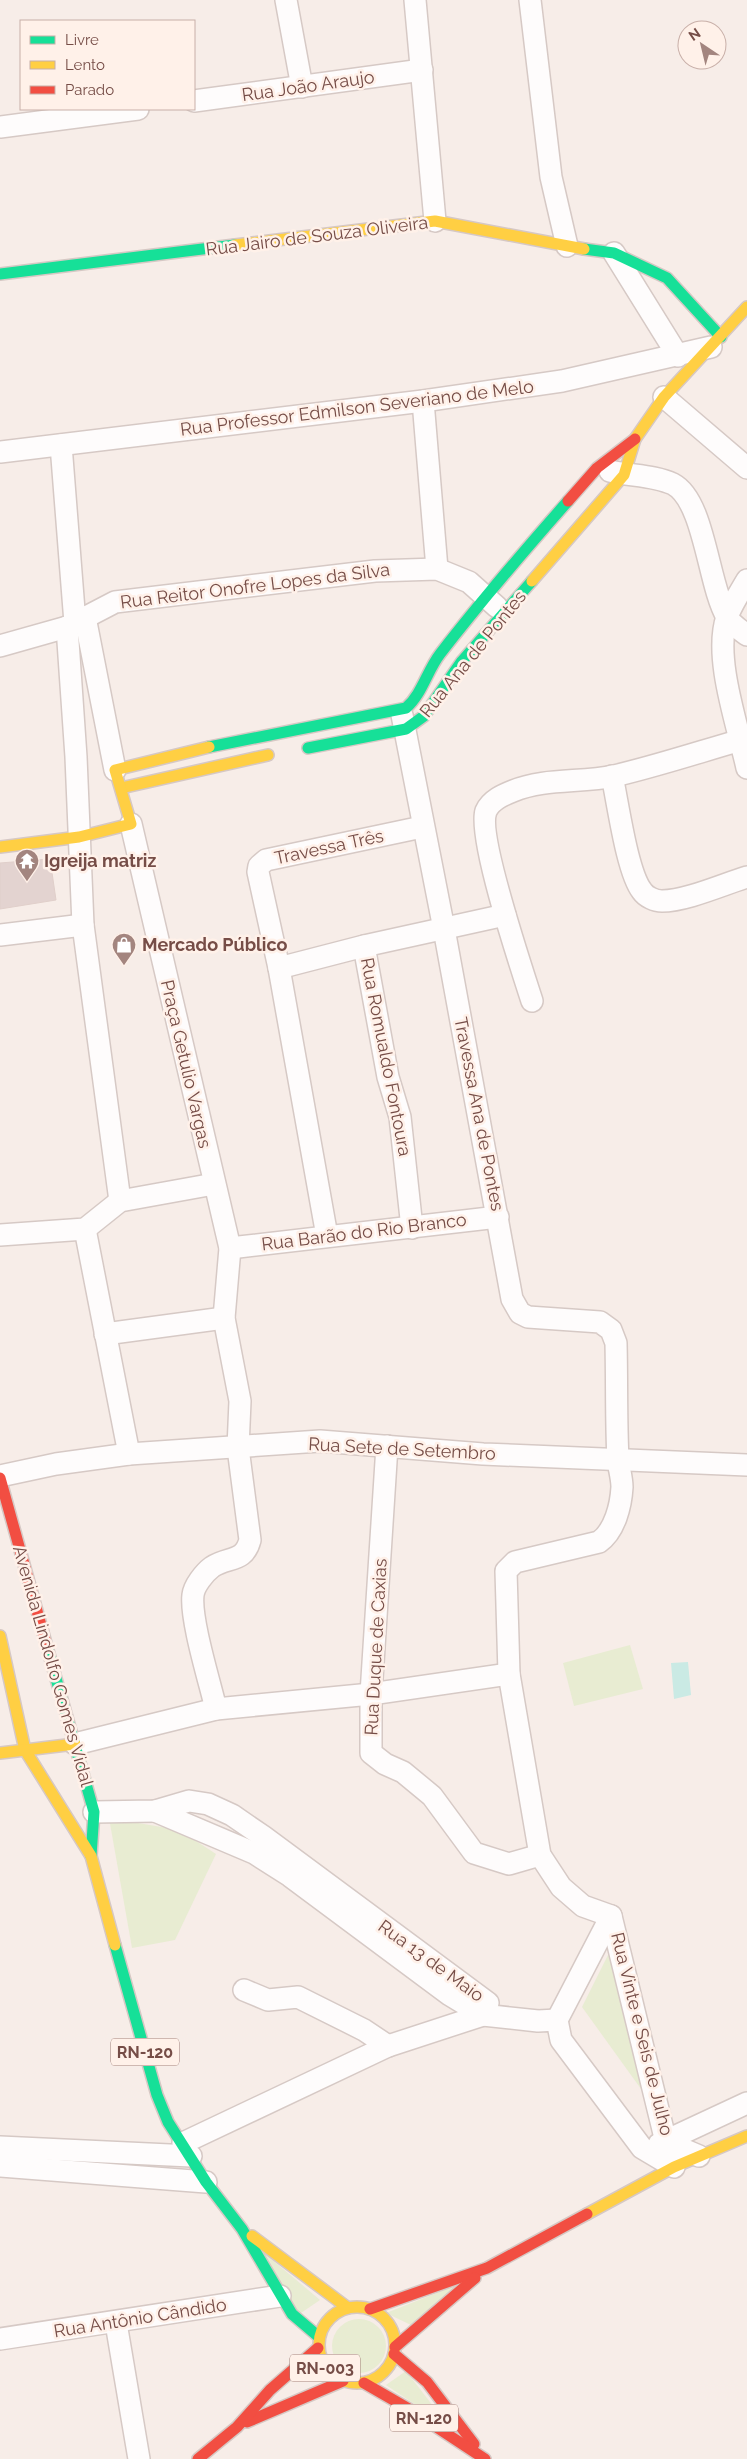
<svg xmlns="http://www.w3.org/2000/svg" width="747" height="2459" font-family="Raleway,sans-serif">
  <rect width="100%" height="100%" fill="#f7ede8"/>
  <g fill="#e8ecd2">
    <polygon points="630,1645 643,1689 574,1706 563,1663"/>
    <polygon points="109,1818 179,1830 216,1854 175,1940 132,1948"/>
    <polygon points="611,1949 628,1954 668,2099 654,2107 582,2007"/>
    <polygon points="257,2247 320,2300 298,2315"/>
    <polygon points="457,2285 411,2325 386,2313"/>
    <circle cx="359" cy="2346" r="27"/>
    <polygon points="406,2371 450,2428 386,2385"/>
  </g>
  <polygon fill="#caeae4" points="688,1662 691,1695 674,1699 671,1663"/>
  <polygon fill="#e3d3d0" stroke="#e0cfca" points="50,859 56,900 0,909 0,863"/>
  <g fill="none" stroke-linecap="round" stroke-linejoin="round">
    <defs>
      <g id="street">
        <polyline points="286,0 302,87"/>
        <polyline points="415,0 435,221"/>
        <polyline points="530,0 551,177 567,246"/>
        <polyline points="194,101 422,70"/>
        <polyline points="0,127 138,109"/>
        <polyline points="614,253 678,356"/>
        <polyline points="664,397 747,468"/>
        <polyline points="423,401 437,569"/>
        <polyline points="61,445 75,623"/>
        <polyline points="0,452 423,401 562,381 711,347"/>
        <path d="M610,471C630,476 654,475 673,484C705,501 708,585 727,617C731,624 740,630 747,635"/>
        <path d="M747,580C740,592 732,604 727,617C713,657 738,726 747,768"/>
        <polyline points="85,617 115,770"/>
        <polyline points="67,627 76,757 83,925 120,1201"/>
        <polyline points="0,646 67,627 115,602 375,571 437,569 469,582 497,607"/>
        <path d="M402,715L444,929L512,1299L520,1313L528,1317L600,1322L611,1330L616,1343C617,1382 616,1421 618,1460C619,1469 622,1478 622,1487C621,1505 615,1531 599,1542L515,1562L506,1571L509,1674L540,1855L561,1887L583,1906L611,1916L666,2142L699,2156"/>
        <path d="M612,776C618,803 627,872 642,891C646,897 655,901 662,901C686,901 724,884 747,877"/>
        <path d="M131,824L230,1248L224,1318L240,1401L238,1448L250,1540C244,1563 229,1556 212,1567C204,1573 194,1586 193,1595C190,1619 210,1683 216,1709"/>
        <polyline points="0,935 83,925"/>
        <polyline points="364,946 388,1077 400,1117 412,1228"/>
        <polyline points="279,968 364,946 505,915"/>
        <path d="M532,1001C522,970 477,835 486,811C491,800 503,795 513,791C544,778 581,783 614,776C657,766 699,752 741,740"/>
        <polyline points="85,1229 129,1454"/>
        <polyline points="0,1235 85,1229 120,1201 214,1184"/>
        <polyline points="327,1236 279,968 258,872 259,866 266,860 422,827"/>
        <polyline points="230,1248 498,1217"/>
        <polyline points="105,1334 224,1318"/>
        <polyline points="387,1446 371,1694 371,1753 385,1764 403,1772 432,1796 474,1853 509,1864 540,1855"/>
        <polyline points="0,1476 56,1464 129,1454 320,1441 483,1454 747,1465"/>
        <polyline points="75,1744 216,1709 371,1694 509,1674"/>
        <polyline points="155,1811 254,1853 290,1876 450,1995 483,2015 538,2021 557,2020 561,2040 642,2148 674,2167"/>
        <polyline points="94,1812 155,1811 189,1801 208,1804 232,1815 264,1837 488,2003"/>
        <polyline points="244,1990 268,2000 298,1997 364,2030 388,2046"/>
        <polyline points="557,2020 611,1916"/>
        <polyline points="183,2143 388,2046 483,2015 485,2008"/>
        <polyline points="659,2144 747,2103"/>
        <polyline points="0,2147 191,2156"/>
        <polyline points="0,2166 206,2182"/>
        <polyline points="116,2323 139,2459"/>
        <polyline points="0,2339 280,2296"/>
      </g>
      <g id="fast">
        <polyline points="584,249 614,253 667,278 721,337"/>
        <polyline points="0,274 235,245"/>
        <path d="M209,747L406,708C422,694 427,671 440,654C481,601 524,551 568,501"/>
        <polyline points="308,748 406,729 424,716 462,661 532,581"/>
        <polyline points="47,1647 94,1812 91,1856"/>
        <polyline points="115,1945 157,2095 168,2122 206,2182 242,2229 292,2314 319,2337"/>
      </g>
      <g id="slow">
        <polyline points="235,245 435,221 584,249"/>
        <polyline points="532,581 624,475 635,439 664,397 747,307"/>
        <polyline points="121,788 268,755"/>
        <polyline points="0,847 79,837 131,824 115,770 209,747"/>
        <polyline points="0,1636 25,1750 91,1856 115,1945"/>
        <polyline points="0,1753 75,1744"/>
        <polyline points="587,2214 674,2167 747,2136"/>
        <polyline points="252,2236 348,2308"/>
        <circle cx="357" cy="2345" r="38"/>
      </g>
      <g id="jam">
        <polyline points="568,501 597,468 635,439"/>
        <polyline points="0,1478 47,1647"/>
        <polyline points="370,2309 487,2268 587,2214"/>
        <polyline points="395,2347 475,2278"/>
        <polyline points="394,2354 427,2382 474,2444"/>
        <polyline points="364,2383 409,2409 485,2459"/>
        <polyline points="247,2422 343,2381"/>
        <polyline points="198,2459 237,2427 270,2390 318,2348"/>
      </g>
    </defs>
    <use href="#street" stroke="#d6c9c5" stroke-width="24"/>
    <use href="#fast" stroke="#d6c8c4" stroke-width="14"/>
    <use href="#slow" stroke="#d6c8c4" stroke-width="14"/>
    <use href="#jam" stroke="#d6c8c4" stroke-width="14"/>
    <use href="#street" stroke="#fefcfc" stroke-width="21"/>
    <use href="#fast" stroke="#16e098" stroke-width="11"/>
    <use href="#slow" stroke="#ffcf43" stroke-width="11"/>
    <use href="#jam" stroke="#f24e42" stroke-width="11"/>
  </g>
  <defs>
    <symbol id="temple-pin" viewBox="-11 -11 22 30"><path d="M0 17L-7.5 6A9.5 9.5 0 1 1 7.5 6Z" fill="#a3857f" stroke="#fff1e9"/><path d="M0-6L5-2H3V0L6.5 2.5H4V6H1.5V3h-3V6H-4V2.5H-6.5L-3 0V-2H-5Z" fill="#fff"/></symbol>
    <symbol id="shop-pin" viewBox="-11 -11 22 30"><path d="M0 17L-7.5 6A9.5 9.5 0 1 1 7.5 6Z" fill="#a3857f" stroke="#fff1e9"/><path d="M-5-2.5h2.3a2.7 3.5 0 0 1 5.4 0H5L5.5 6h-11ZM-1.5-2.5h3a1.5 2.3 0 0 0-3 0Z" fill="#fff"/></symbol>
  </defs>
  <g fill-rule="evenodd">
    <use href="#temple-pin" x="13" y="847" width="28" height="38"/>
    <use href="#shop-pin" x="110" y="931" width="28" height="38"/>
  </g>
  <g text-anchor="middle" stroke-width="5" stroke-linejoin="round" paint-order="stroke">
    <g fill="#fff1e9" stroke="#9f7e78" stroke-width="1">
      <rect x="111" y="2038.5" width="68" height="27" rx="4"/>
      <rect x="290" y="2354.5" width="70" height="27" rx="4"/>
      <rect x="390" y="2404.5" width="68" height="27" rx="4"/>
    </g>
    <g font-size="16" font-weight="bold" fill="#764d47">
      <text x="145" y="2058">RN-120</text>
      <text x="325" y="2374">RN-003</text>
      <text x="424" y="2424">RN-120</text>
    </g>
    <g font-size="18" fill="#764d47" stroke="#fff1e9">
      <text transform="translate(308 86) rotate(-8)" y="6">Rua João Araujo</text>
      <text transform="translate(317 236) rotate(-7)" y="6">Rua Jairo de Souza Oliveira</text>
      <text transform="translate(357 408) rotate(-7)" y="6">Rua Professor Edmilson Severiano de Melo</text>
      <text transform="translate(255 586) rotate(-7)" y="6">Rua Reitor Onofre Lopes da Silva</text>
      <text transform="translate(473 654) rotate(-51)" y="6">Rua Ana de Pontes</text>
      <text transform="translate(329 847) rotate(-12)" y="6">Travessa Três</text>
      <text transform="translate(386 1057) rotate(79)" y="6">Rua Romualdo Fontoura</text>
      <text transform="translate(186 1064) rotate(77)" y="6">Praça Getulio Vargas</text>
      <text transform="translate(479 1114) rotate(79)" y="6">Travessa Ana de Pontes</text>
      <text transform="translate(364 1232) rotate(-7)" y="6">Rua Barão do Rio Branco</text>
      <text transform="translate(402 1449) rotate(3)" y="6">Rua Sete de Setembro</text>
      <text transform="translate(376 1647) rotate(-87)" y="6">Rua Duque de Caxias</text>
      <text transform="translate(53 1666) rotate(74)" y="6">Avenida Lindolfo Gomes Vidal</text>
      <text transform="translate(431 1961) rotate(36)" y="6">Rua 13 de Maio</text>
      <text transform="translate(642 2034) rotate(76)" y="6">Rua Vinte e Seis de Julho</text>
      <text transform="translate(140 2318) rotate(-9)" y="6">Rua Antônio Cândido</text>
    </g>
    <g font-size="18" font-weight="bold" fill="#764d47" stroke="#fff1e9" text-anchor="start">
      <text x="44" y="867">Igreija matriz</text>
      <text x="142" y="951">Mercado Público</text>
    </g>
  </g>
  <rect x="20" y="20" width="175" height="90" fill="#fff1e9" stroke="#c8afa8"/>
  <rect x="30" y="36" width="25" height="8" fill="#16e098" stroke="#c8afa8"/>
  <text x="65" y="45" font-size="15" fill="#764d47">Livre</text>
  <rect x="30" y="61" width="25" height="8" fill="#ffcf43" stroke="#c8afa8"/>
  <text x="65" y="70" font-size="15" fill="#764d47">Lento</text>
  <rect x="30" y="86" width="25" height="8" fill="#f24e42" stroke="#c8afa8"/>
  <text x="65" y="95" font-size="15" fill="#764d47">Parado</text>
  <g transform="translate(702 45) rotate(325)"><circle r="24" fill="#fff1e9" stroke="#c8afa8"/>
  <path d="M0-4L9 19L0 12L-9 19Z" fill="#a3857f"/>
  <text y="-8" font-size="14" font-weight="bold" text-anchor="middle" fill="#764d47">N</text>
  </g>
</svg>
